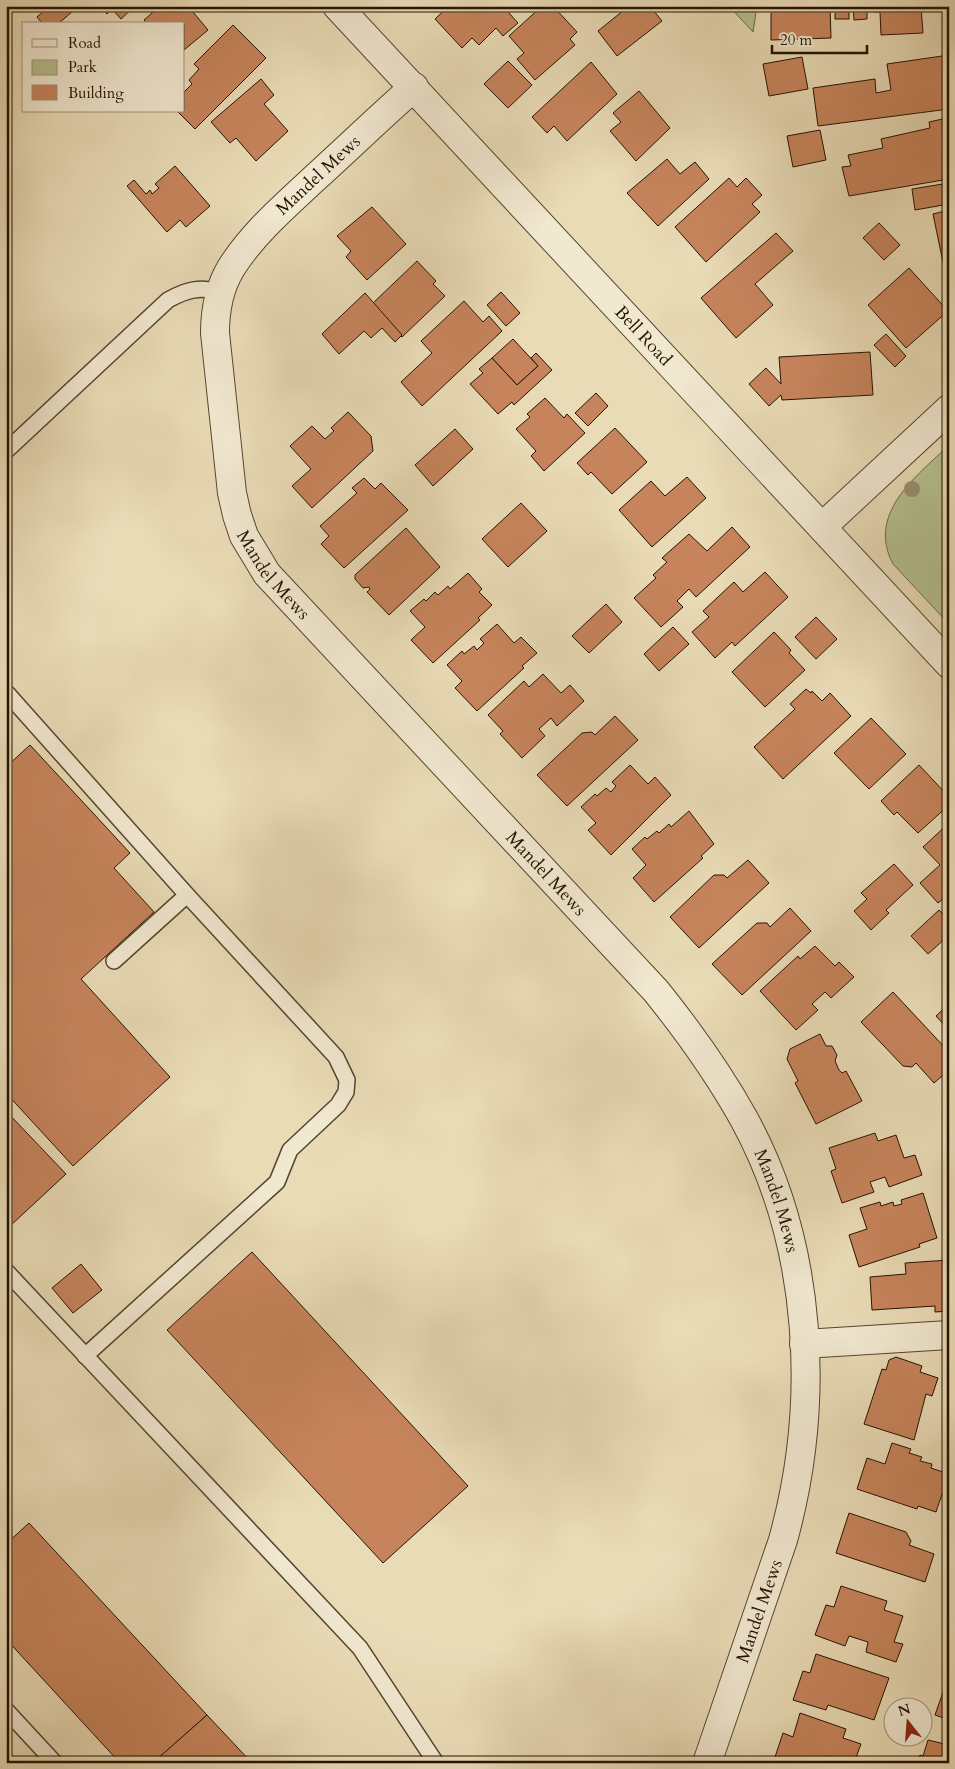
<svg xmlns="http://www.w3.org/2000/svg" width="955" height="1769" font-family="Cardo,serif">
  <rect width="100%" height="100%" fill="#e9dbb6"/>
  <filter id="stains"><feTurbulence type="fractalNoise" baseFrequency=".004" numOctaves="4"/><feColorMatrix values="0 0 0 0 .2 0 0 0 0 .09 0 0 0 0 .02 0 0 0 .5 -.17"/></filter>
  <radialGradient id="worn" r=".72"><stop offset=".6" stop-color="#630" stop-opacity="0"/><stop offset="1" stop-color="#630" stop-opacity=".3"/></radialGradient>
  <g fill="#b5c08f" stroke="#6d6a48">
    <polygon points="729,6 757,6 753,32"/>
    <path d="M949,445V624L893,564C866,513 917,476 949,445Z"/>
  </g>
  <g fill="#c7845c" stroke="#251300">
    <polygon points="49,6 69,6 73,11 58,24 43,24 37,17"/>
    <polygon points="100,6 135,6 121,19 112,9 107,14"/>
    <polygon points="160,6 188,6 208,30 184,50 184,24 147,24 144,20"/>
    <polygon points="449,6 515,6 509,13 518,23 503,36 496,28 479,45 472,38 462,48 435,19"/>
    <polygon points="542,6 553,6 577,32 570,39 575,45 535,80 517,59 524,53 509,36"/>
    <polygon points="629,6 650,6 662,21 617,56 598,31"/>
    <polygon points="771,6 830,6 831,38 771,40"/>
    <rect x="835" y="6" width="14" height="13"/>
    <polygon points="853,6 867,6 867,19 854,20"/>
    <polygon points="873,6 932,6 921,7 923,33 881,35 880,12 873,12"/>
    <polygon points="233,25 266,58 195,129 177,111 184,111 184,92 192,84 189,80 199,69 194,64"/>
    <polygon points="949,55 949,109 818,126 813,88 875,79 876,93 891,90 887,64"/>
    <polygon points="802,57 808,89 769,96 763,64"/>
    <polygon points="508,61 532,85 508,108 484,84"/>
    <polygon points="591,62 617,94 567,141 554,126 547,133 532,117"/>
    <polygon points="261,79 274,95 264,104 288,131 256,161 236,138 230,143 211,122"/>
    <polygon points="639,91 670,128 636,161 610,131 621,122 613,113"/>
    <polygon points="947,118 949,179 849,196 842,167 851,166 848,155 883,148 881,139 930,128 929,122"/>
    <polygon points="820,130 826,160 793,167 787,136"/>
    <polygon points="667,159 680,174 695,162 709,179 658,226 627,193"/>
    <polygon points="175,166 210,206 186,227 180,220 167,232 127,186 134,180 146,194 150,190 152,194 159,188 155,184"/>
    <polygon points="729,178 737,187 746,178 762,195 752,204 760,212 706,262 675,227"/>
    <polygon points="949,183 949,204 915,210 912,189"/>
    <polygon points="372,207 406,244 367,280 346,257 351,251 337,236"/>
    <polygon points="949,210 949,266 944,267 933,214"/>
    <polygon points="879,223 900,245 884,260 863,238"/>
    <polygon points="776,233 793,251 755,284 773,305 736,338 701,298"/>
    <polygon points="417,261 436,281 433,284 445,296 402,337 372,304"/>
    <polygon points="909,268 948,311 906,348 868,305"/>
    <polygon points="501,292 520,313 506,326 487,305"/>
    <polygon points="365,293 402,335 395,342 382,328 371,338 364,331 339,354 322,334"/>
    <polygon points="464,301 483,322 489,316 502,331 422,406 401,382 432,353 421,341"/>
    <polygon points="886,334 906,356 895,367 874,345"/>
    <polygon points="513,339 538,366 517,385 492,358"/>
    <polygon points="870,352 873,395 782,400 781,395 769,406 749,384 766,368 781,384 779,357"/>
    <polygon points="536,353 552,370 514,405 512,402 498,414 470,384 483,373 479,369 492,358 517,385 538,366 531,358"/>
    <polygon points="596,393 608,406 588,426 575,413"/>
    <polygon points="545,398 564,418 567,414 585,433 544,471 531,456 536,451 516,429 530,417 527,414"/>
    <polygon points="348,412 371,436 373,451 312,508 292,486 311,469 290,446 312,426 325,439 334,431 331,428"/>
    <polygon points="615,428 647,462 612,494 591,472 588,475 577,463"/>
    <polygon points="455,429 473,449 433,486 415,465"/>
    <polygon points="687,477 706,498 652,547 619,510 651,481 665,496"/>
    <polygon points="364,478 375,489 381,483 408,510 344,568 321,544 329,536 320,526 357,493 352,488"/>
    <polygon points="521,503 547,531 508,567 482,539"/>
    <polygon points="732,527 750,547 696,597 689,589 677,601 683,607 661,627 634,598 656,578 653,575 667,562 662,558 689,534 707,551"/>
    <polygon points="406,528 440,567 389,615 367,592 370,589 369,587 363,588 355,579 355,575"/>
    <polygon points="765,572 788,597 735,646 732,642 715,658 692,632 709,617 703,611 734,582 743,592"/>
    <polygon points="468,573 482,589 479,592 492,605 478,618 480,620 433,663 411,640 425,627 410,611 424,599 426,601 435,592 438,595 448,586 450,589"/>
    <polygon points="606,604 622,622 589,653 572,636"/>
    <polygon points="816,617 837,639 816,659 795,637"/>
    <polygon points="497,624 514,643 521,637 537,653 522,666 524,668 477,711 455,688 462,681 447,665 462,651 464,654 474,646 477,650 484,643 480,639"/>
    <polygon points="673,627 689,644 659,671 644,654"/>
    <polygon points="774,632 791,650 789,653 805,670 765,707 732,672"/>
    <polygon points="543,674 561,693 570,685 584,701 557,726 551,718 539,729 545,736 522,758 500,734 503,731 488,715 524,681 529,687"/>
    <polygon points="806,689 811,693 812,691 822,701 830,693 851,716 783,779 754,747 795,709 790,704"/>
    <polygon points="615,716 638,740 567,806 537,775 582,733 592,732 595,735"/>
    <polygon points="871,718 906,754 869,789 834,753"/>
    <polygon points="30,745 130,853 114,868 154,912 81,979 170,1077 73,1166 6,1093 6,767"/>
    <polygon points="630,765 648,784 655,777 671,795 611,855 588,830 596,823 581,807 595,794 597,796 606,788 611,792 616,786 612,782"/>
    <polygon points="919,765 949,797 949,805 918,833 897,812 894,815 881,801"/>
    <polygon points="689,811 714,844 701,856 703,858 654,902 633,878 646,865 632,849 645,837 647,839 657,831 659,833 669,824 671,827"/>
    <polygon points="949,823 949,894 938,903 920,883 940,865 923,847"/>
    <polygon points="748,860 769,883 699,948 670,917 714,875 724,875 727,878"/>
    <polygon points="894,864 913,885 886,910 889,913 871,930 854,911 867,899 861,893"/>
    <polygon points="790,908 811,931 742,995 712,964 757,923 767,923 770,927"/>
    <polygon points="939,910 949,921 949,935 928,954 911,936"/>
    <polygon points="815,946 835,966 839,962 854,977 831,998 825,992 812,1004 818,1010 796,1030 760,991 798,956 800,959"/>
    <polygon points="893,992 949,1052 949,1070 934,1083 916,1063 912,1067 903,1066 861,1022"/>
    <polygon points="949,999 949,1028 948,1029 936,1016 948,1005 945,1003"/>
    <polygon points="820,1034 826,1046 832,1046 837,1055 835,1061 839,1070 842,1073 846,1071 862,1101 816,1124 795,1083 798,1081 787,1059 790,1049"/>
    <polygon points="6,1111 66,1174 10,1226 6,1222"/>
    <polygon points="875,1133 878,1141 896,1135 904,1158 915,1155 922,1175 889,1187 885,1177 870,1182 874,1192 842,1203 831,1171 836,1169 829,1148"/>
    <polygon points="923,1193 937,1238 919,1244 920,1247 859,1267 849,1235 867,1229 860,1208 880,1202 881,1206 893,1202 894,1206 902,1204 901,1200"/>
    <polygon points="252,1252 468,1486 383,1563 167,1330"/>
    <polygon points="949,1260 949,1311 935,1312 935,1306 872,1310 870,1277 906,1274 905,1263"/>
    <polygon points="81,1264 102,1290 73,1313 52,1288"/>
    <polygon points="896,1357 922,1366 920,1372 938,1378 932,1396 926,1394 914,1440 864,1424 882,1369 886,1370 889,1360"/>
    <polygon points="892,1443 911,1449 909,1453 922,1457 920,1461 932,1464 931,1468 949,1474 946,1495 942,1494 936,1512 918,1506 917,1509 857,1489 867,1458 885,1464"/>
    <polygon points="849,1513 906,1532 911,1541 909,1545 934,1554 925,1582 836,1553"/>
    <polygon points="29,1523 207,1715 155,1761 157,1763 120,1763 6,1639 6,1544"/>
    <polygon points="841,1586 887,1601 884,1610 903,1616 894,1642 903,1644 896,1662 866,1652 868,1642 849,1636 845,1646 815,1635 826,1605 834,1607"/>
    <polygon points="816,1654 889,1678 874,1720 828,1705 826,1710 793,1700 803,1671 810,1673"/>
    <polygon points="949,1675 949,1720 935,1715"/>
    <polygon points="800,1713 846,1729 843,1738 861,1744 854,1763 773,1763 783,1733 793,1737"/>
    <polygon points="207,1715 252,1763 157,1763 155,1761"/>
    <polygon points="928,1740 949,1745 949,1763 917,1763 920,1755 923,1756"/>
  </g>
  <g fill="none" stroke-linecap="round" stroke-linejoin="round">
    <defs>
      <g id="lane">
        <path d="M6,451L168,300C186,290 200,286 220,292"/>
        <polyline points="6,692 187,895 114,961"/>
        <polyline points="6,1271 360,1648 436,1763"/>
        <polyline points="85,1356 277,1182 290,1150 338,1105 346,1092 347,1080 336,1057 187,895"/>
        <polyline points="6,1710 55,1763"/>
      </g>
      <g id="street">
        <path id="s1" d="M337,6L949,664"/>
        <path id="s2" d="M414,87C381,116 349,147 316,177C286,205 253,233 231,268C219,288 215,310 215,333L232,493L237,515L244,536L267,574L656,991C689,1032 719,1074 744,1119C813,1245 821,1403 783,1540L707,1763"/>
        <polyline points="822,527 949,409"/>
        <polyline points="804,1344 949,1335"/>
      </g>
    </defs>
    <use href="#lane" stroke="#56452e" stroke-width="18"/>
    <use href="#street" stroke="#56452e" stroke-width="30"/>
    <use href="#lane" stroke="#f1e8d0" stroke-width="15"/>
    <use href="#street" stroke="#f1e8d0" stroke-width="28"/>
  </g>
  <circle fill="#998f6d" cx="912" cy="489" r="8"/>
  <g text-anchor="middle" stroke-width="4" stroke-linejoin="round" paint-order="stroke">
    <g font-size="18" fill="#251300" stroke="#f1e8d0">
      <text transform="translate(318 175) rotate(-43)" y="6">Mandel Mews</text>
      <text dy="6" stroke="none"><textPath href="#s1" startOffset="450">Bell Road</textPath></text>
      <text dy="6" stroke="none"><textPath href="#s2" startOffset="580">Mandel Mews</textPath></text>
      <text dy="6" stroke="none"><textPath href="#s2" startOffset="985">Mandel Mews</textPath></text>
      <text dy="6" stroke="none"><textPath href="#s2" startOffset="1390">Mandel Mews</textPath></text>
      <text transform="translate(759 1611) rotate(-71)" y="6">Mandel Mews</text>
    </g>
  </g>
  <rect width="955" height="1769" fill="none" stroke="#e9dbb6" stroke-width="25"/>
  <rect x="8" y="8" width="940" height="1754" fill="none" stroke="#251300" stroke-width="2.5"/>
  <rect x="12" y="12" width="930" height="1744" fill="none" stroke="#251300"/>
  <rect x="22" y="22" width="162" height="90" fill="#f1e8d0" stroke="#9f937d"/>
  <rect x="32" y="39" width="25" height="8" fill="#f1e8d0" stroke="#9f937d"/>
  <text x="68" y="48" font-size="15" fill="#251300">Road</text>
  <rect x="32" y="60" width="25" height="15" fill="#b5c08f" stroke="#9f937d"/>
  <text x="68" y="72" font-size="15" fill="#251300">Park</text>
  <rect x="32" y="85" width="25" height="15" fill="#c7845c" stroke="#9f937d"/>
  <text x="68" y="98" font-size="15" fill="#251300">Building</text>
  <g transform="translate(908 1722) rotate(343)"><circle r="24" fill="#f1e8d0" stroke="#9f937d"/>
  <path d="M0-4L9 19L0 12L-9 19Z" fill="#8f2418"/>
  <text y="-8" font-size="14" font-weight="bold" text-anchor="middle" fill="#251300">N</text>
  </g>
  <path d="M772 45v8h95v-8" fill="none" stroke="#251300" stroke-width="2.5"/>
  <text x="780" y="45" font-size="15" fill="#251300" stroke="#f1e8d0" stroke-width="4" paint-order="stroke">20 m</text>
  <rect width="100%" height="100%" filter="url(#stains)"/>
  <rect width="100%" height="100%" fill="url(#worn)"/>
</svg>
